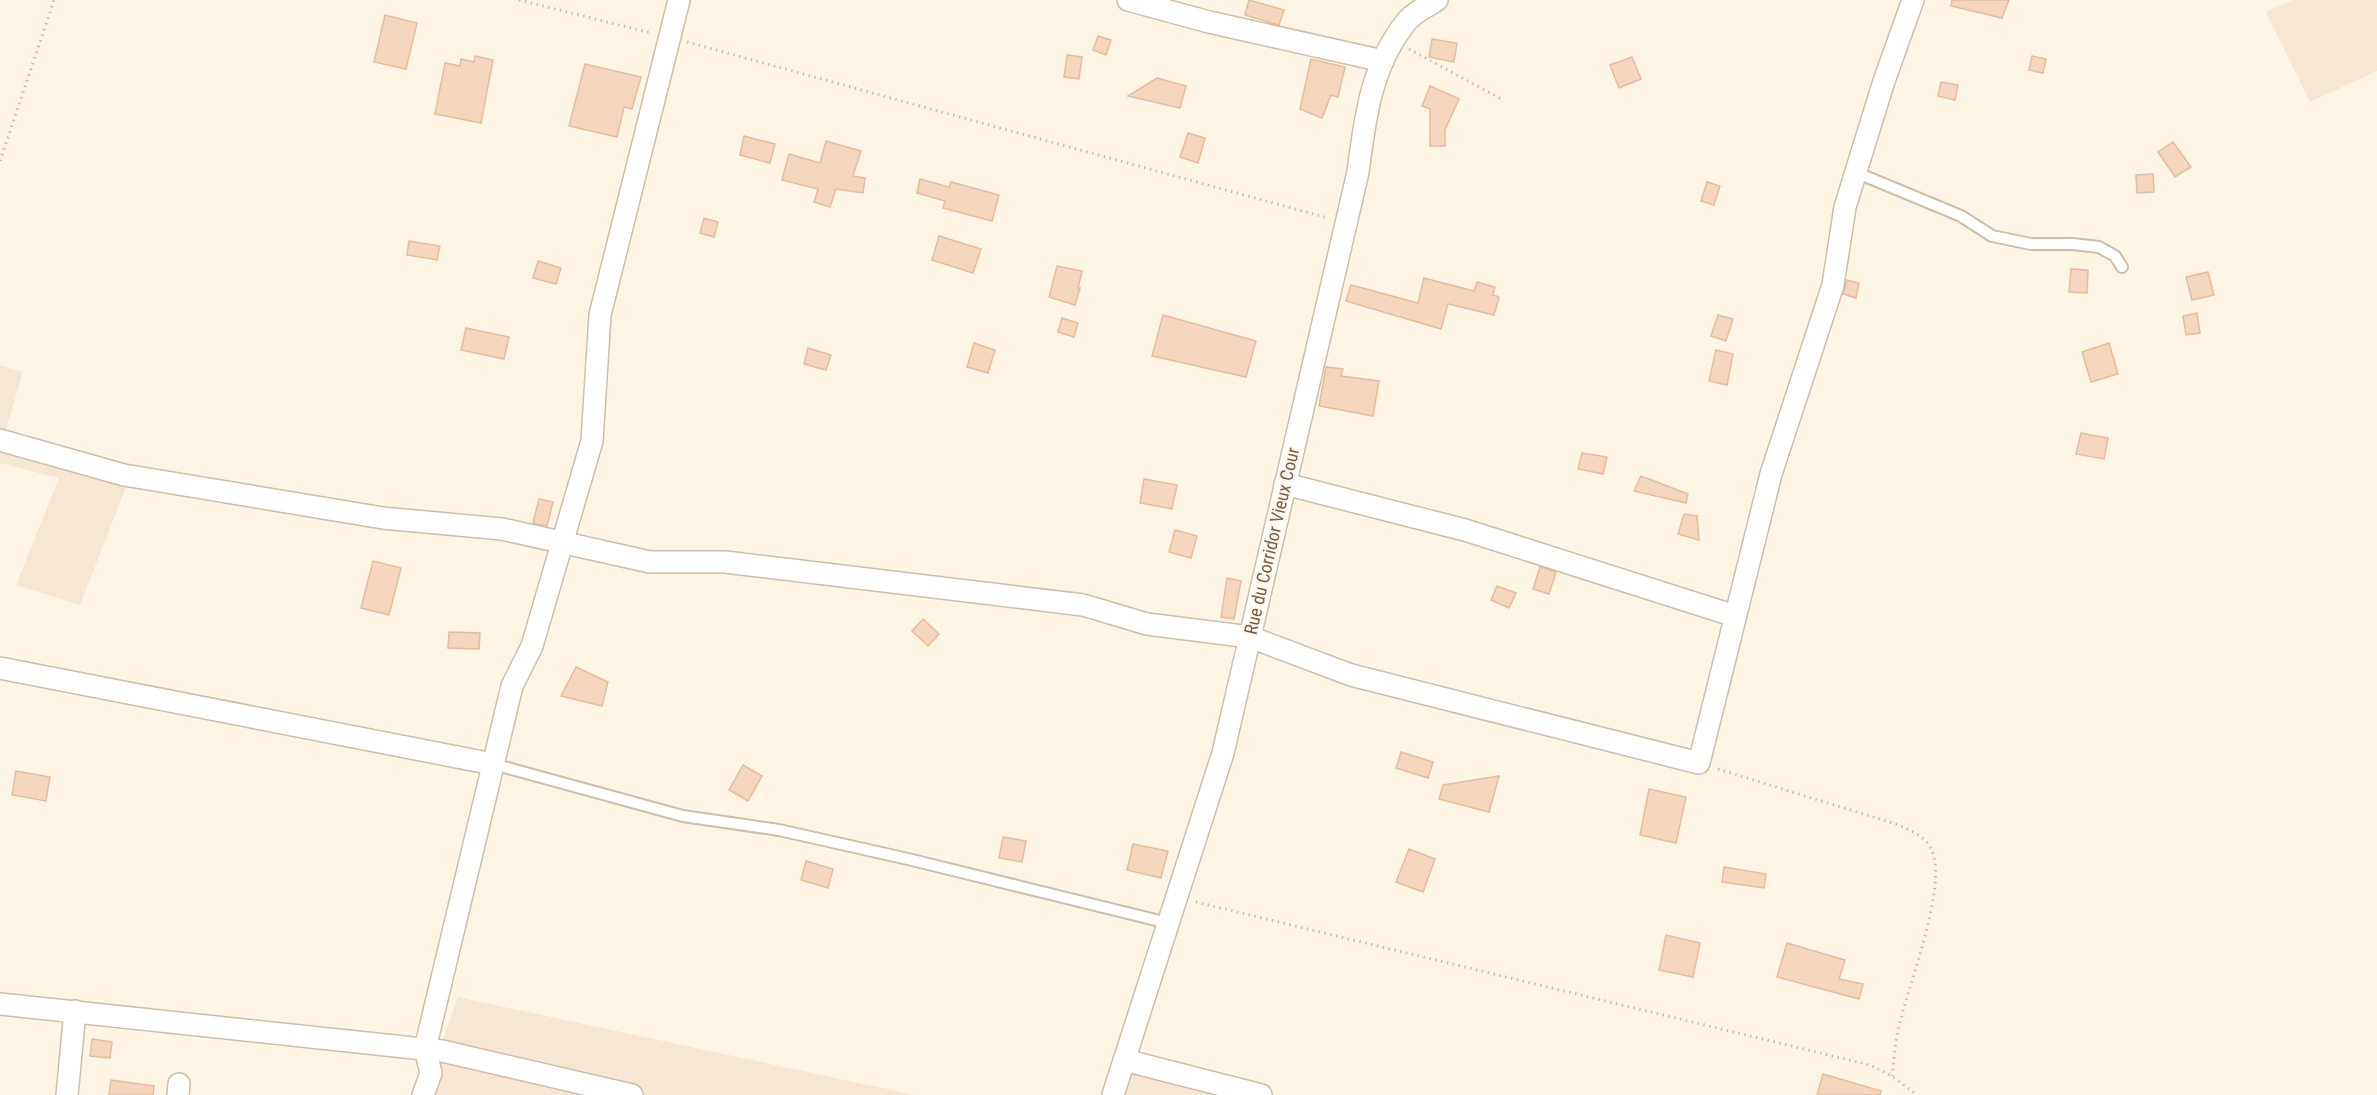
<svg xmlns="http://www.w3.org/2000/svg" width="2377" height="1095" font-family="'Roboto Condensed',sans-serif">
  <rect width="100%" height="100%" fill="#fef5e5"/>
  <g fill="#f6e7d3">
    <polygon points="2293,0 2377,0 2377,71 2310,102 2266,12"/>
    <polygon points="0,365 23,372 4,436 128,482 80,605 16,585 59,478 0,463"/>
    <polygon points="458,997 915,1095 423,1095"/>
    <polygon points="1129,1066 1272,1095 1123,1095"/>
  </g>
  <g fill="#f5d5bb" stroke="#e8bc9a" stroke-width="1.5">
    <polygon points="1249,0 1284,10 1279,25 1245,15"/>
    <polygon points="1952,0 2009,0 2002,18 1951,6"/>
    <polygon points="385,15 417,23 406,69 374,62"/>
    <polygon points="1098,36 1111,40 1106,55 1093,50"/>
    <polygon points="1432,39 1457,43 1454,62 1429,57"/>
    <polygon points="1067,55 1082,57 1079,79 1064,77"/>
    <polygon points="475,56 493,60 481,123 435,114 445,63 460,66 461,59 474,62"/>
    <polygon points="2032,56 2046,59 2043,73 2029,70"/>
    <polygon points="1632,57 1641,79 1619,88 1610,65"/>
    <polygon points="1311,59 1345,67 1338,97 1331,95 1322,118 1300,109"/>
    <polygon points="585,64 641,77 632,109 624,107 617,137 569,126"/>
    <polygon points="1157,78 1186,86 1180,108 1128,96"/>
    <polygon points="1941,82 1958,85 1955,100 1938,96"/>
    <polygon points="1430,86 1459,99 1445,130 1445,146 1430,146 1430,109 1422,106"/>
    <polygon points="1188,133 1205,138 1198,163 1180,157"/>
    <polygon points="744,136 775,144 770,163 740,155"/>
    <polygon points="826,141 861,151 853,176 865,178 863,193 836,189 830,207 814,202 818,189 782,180 789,154 820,163"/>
    <polygon points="2173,142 2191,167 2175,177 2158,152"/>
    <polygon points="2153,174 2154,192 2137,193 2136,175"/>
    <polygon points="920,179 949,187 951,182 999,195 992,221 943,208 945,201 917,193"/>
    <polygon points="1707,182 1720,186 1714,205 1701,201"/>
    <polygon points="704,218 718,222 714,237 700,233"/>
    <polygon points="939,236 981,249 973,273 932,260"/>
    <polygon points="409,241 440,246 437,260 407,255"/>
    <polygon points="538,261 561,268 556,284 533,278"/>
    <polygon points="1057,266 1082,271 1078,288 1080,288 1075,305 1049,297"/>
    <polygon points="2071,269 2088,270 2087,293 2069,292"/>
    <polygon points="2208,272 2214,295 2192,300 2186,277"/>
    <polygon points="1424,278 1474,291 1477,282 1495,287 1493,295 1499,297 1494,315 1448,304 1441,329 1346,301 1351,285 1418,303"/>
    <polygon points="1847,280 1859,283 1856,298 1843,294"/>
    <polygon points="2197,313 2200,333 2186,335 2183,316"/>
    <polygon points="1163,315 1256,341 1246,377 1152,356"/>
    <polygon points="1718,315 1733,319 1726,341 1711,336"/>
    <polygon points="1062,318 1078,323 1074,337 1058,332"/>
    <polygon points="466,328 509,337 504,359 461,350"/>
    <polygon points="974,343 995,350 988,373 967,367"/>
    <polygon points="2109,343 2118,374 2091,382 2082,352"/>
    <polygon points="808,348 831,355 826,370 804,364"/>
    <polygon points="1716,350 1733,354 1727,385 1709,381"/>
    <polygon points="1326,367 1343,369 1341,376 1379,381 1373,416 1319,406"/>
    <polygon points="2081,433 2108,438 2104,459 2076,454"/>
    <polygon points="1582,453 1607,457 1603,474 1578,469"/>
    <polygon points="1641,476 1688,494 1686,503 1634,491"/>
    <polygon points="1144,479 1177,485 1172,509 1140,503"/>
    <polygon points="539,499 553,502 547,526 533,523"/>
    <polygon points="1684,514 1697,516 1699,540 1678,534"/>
    <polygon points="1175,530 1197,536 1191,558 1169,552"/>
    <polygon points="373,561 401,568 389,615 361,608"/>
    <polygon points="1540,567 1556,572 1549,594 1533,589"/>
    <polygon points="1227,578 1241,581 1234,619 1221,617"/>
    <polygon points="1497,586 1516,593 1509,608 1491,600"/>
    <polygon points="923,619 939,634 928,646 912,631"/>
    <polygon points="449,632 480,633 479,649 448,648"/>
    <polygon points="576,667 608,682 602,706 561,696"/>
    <polygon points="1401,752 1433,762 1428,778 1396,768"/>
    <polygon points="743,765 762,776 748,801 729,790"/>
    <polygon points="16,771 50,777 46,801 12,795"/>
    <polygon points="1499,776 1489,812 1439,799 1443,785"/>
    <polygon points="1649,789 1686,797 1676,843 1640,835"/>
    <polygon points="1003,837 1026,841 1022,862 999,858"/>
    <polygon points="1133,844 1168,851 1161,878 1127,870"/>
    <polygon points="1409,849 1435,859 1423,892 1396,882"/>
    <polygon points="806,861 833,869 828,888 801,880"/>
    <polygon points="1724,867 1766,874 1764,888 1722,882"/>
    <polygon points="1666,935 1700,943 1693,977 1659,970"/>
    <polygon points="1787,943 1845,960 1839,979 1863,984 1859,999 1777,977"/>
    <polygon points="92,1039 112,1042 110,1058 90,1056"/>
    <polygon points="1823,1074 1881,1091 1880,1095 1817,1095"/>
    <polygon points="111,1080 154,1086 153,1095 109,1095"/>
  </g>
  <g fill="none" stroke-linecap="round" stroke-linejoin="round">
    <defs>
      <g id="lane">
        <polyline points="1855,172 1961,216 1992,236 2031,244 2072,244 2099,247 2115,256 2122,267"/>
        <polyline points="493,764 683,816 779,830 908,859 1168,923"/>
      </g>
      <g id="street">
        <polyline points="1128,0 1209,22 1383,61"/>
        <polyline points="0,440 124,475 383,518 502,529 650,562 725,562 1083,605 1147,624 1250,637 1351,675 1699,763 1771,474 1833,285 1845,207 1884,81 1913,0"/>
        <polyline points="1285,484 1465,530 1735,616"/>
        <polyline points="0,668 493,764"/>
        <polyline points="0,1004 442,1051 632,1095"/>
        <polyline points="1124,1060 1261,1095"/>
        <polyline points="67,1095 75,1011"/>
        <polyline points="178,1095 179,1084"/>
        <polyline points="423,1095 431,1073 425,1049 512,686 532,646 592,441 600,315 679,0"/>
        <path d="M1113,1095L1223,753L1358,172C1365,118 1371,65 1407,21C1414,12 1428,6 1437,0"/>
      </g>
    </defs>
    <use href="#lane" stroke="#d0bdaa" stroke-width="14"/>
    <use href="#street" stroke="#d0bdaa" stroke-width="24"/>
    <g stroke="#dab89e" stroke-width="3" stroke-dasharray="1.5 4.5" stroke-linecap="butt">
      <polyline points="519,0 651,33"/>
      <polyline points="687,42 1328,218"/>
      <polyline points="1409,49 1503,100"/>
      <polyline points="0,161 54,0"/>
      <path d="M1718,769L1899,825C1913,832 1928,837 1933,854C1946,891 1907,989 1898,1030C1895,1045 1894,1061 1892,1076"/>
      <polyline points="1196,902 1870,1065 1892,1076 1917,1095"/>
    </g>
    <use href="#lane" stroke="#fff" stroke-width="10"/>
    <use href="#street" stroke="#fff" stroke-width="21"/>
  </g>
  <g text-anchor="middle" stroke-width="4.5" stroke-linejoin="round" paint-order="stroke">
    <g font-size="18" fill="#785c48" stroke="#fff9ed">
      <text transform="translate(1272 541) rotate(-77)" y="6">Rue du Corridor Vieux Cour</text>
    </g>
  </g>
</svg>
